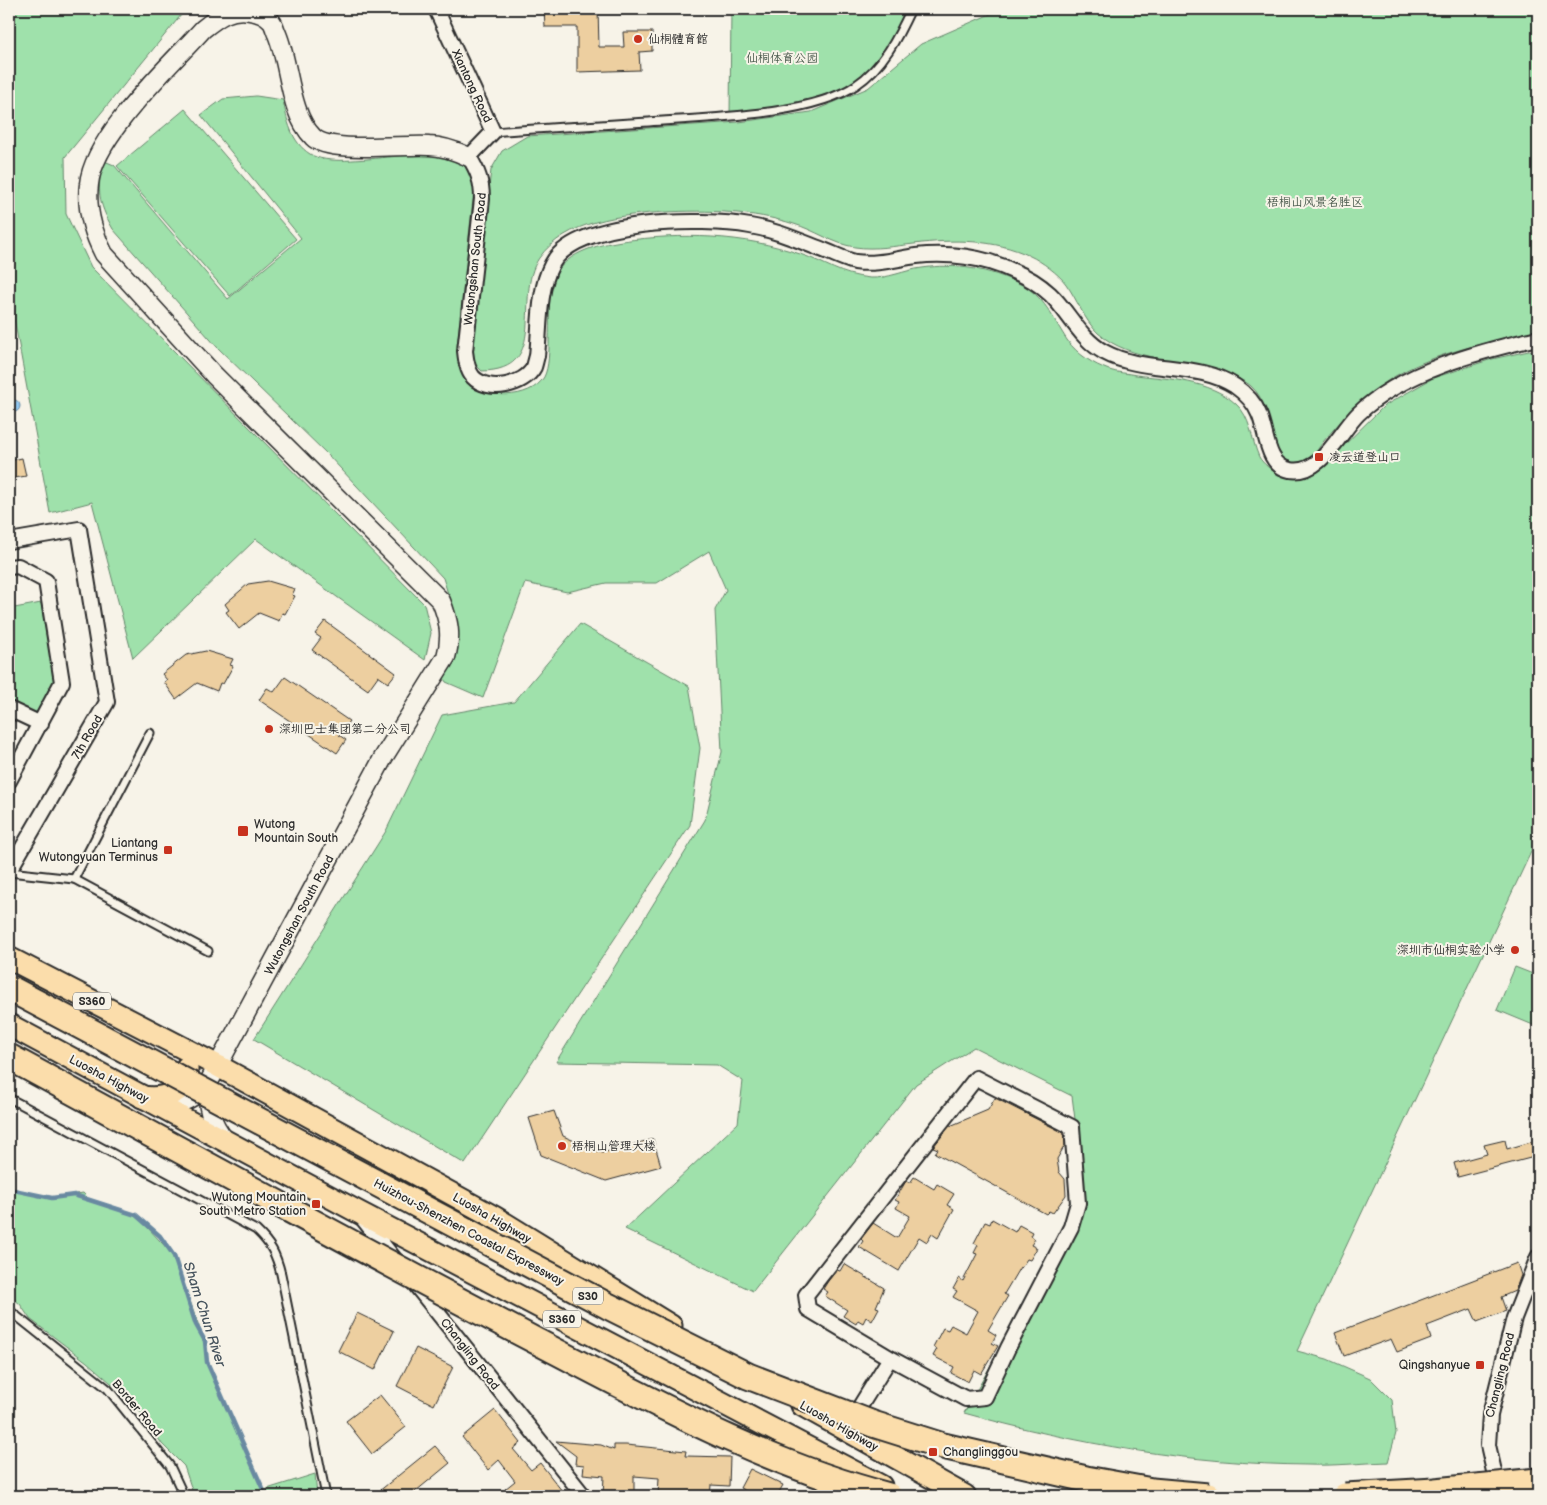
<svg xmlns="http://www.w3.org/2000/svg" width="1547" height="1505" font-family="'Balsamiq Sans','LXGW WenKai TC',sans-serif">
  <rect width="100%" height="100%" fill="#f7f3e8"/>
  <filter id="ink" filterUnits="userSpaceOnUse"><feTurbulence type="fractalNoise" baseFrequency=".02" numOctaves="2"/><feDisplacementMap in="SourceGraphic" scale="10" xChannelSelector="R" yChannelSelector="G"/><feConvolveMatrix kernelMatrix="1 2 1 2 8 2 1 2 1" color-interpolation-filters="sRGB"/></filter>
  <g filter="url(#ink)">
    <g fill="#9fe1ab" stroke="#65866b">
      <polygon points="9,9 186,9 65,157 66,214 91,267 424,604 431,633 425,660 256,539 133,658 92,502 50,513 9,291"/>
      <polygon points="731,9 911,9 900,34 857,85 836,96 730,117"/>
      <path d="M1002,9H1538V331C1486,343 1422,354 1379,387C1357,404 1340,421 1323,442C1316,451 1312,462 1300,463C1291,464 1282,459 1277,452C1274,447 1274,439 1272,433C1269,417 1264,398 1251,386C1244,380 1230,375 1222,372C1182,358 1131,362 1098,333C1084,320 1077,299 1066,284C1059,274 1041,261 1030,256C995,239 952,239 914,244C895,246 875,250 855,247C833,244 815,230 794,224C753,211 707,210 665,212C622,215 566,220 539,258C512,297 552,370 482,371C472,362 471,355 471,342L491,170L502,151L527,136L739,122L811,112L868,88L921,44Z"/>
      <path d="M256,96L283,100C287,120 291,142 310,154C342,175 449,134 469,171C472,176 472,184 474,190L457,346C459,358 460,371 468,381C483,400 531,400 544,377C549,367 549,351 549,340C550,324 548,297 552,282C562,253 596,245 622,241C682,233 742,234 800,254C827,263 839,275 870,278C887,279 905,270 922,268C955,263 990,269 1020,284C1044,295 1053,319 1067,340C1078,355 1093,364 1109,370C1118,373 1127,373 1136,375C1168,379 1210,380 1236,404C1251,417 1251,439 1259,457C1263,464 1272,470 1278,475L1304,476L1324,465L1384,406L1433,378L1492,359L1538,349V837L1297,1351L1327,1359L1370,1378L1392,1400L1396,1433L1388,1462C1361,1463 1335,1466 1308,1465C1191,1464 1076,1444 964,1413L1085,1197L1072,1096L974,1047L916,1084L753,1291L625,1229L738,1123L743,1081L717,1065L556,1062L705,820L722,752L715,610L726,590L709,551L657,583H606L567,592L525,583L483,698L446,682L436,664L451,603L443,578L327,454L217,347L113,229C97,201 98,191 102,160L114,165L228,299L301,238L201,115L223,99Z"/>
      <polygon points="185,109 296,239 230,296 117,166"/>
      <polygon points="41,603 54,680 50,700 41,715 32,715 9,703 9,609"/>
      <polygon points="580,624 689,686 700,748 690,825 465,1164 254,1039 386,831 442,715 514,702"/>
      <polygon points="1515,967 1538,976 1538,1027 1497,1010"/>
      <polygon points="9,1189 52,1198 83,1193 90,1200 136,1215 174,1256 205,1343 209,1366 266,1496 194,1496 184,1466 162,1444 135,1404 87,1362 30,1319 20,1304 9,1295"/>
      <polygon points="315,1474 317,1496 269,1496 267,1489"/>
    </g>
    <circle fill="#92c8f0" stroke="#6989a1" cx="14" cy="406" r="6"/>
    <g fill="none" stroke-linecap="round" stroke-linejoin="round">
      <polyline stroke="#6989a1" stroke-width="4.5" points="9,1189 52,1198 74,1195 136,1215 160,1236 174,1256 196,1325 205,1341 207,1362 266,1496"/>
    </g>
    <g fill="#edcfa0" stroke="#2b2b2b">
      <polygon points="544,9 598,9 599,47 624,47 623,32 652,32 652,51 639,52 640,70 577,72 577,27 545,27"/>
      <polygon points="22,458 26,476 9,479 9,461"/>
      <polygon points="268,581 295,589 292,595 295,596 285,614 282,613 279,621 259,613 239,629 226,612 229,610 225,604 248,584"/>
      <polygon points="325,621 396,673 388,683 378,676 368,690 312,650 321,638 315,634"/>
      <polygon points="206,651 233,659 230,665 233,666 223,684 220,683 217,691 197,683 176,699 164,682 167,680 162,674 186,655"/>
      <polygon points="285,677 349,721 339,735 346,740 337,753 259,700 267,688 274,692"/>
      <polygon points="995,1098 1064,1133 1065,1145 1057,1159 1059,1172 1065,1179 1066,1195 1053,1213 1049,1211 1046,1214 935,1153 938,1149 933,1147 950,1126 988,1110"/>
      <polygon points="554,1111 563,1136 602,1153 653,1139 661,1166 606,1181 541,1155 529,1118"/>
      <polygon points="1505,1140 1507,1149 1538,1140 1538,1156 1458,1177 1454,1163 1487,1154 1484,1145"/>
      <polygon points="914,1177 934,1189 937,1184 954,1194 947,1205 954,1209 938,1238 932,1234 927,1242 919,1237 899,1271 859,1247 863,1241 861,1239 873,1223 897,1238 910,1216 896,1208 899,1202 895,1200 906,1181 910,1183"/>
      <polygon points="992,1219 1015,1232 1019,1225 1032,1232 1030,1236 1035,1239 1031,1245 1037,1248 1030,1260 1027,1259 1021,1268 1020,1267 1004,1294 1008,1296 988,1330 996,1335 992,1343 998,1346 981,1374 974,1370 968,1382 951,1373 954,1367 933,1356 937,1349 933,1347 943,1328 948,1330 951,1325 966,1333 978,1311 953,1297 957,1291 953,1289 959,1278 963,1281 977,1254 974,1253 978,1245 974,1243 985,1222 990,1224"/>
      <polygon points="1517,1263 1521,1275 1515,1291 1501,1297 1506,1311 1477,1322 1471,1309 1427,1326 1431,1339 1397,1352 1391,1339 1344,1356 1335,1333"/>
      <polygon points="844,1264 884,1288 876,1307 879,1308 872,1321 866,1317 863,1323 858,1320 856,1324 843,1316 847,1310 825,1296 828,1292 823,1289 828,1281 837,1270 840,1271"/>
      <polygon points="357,1313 394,1331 375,1370 338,1351"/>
      <polygon points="416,1348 453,1367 434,1405 397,1386"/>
      <polygon points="380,1395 406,1427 372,1454 346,1421"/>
      <polygon points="495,1410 521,1443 513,1449 531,1470 540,1463 566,1496 510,1496 505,1489 515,1481 499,1460 488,1470 462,1437"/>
      <polygon points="556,1441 601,1445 614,1450 614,1445 626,1445 686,1451 685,1456 730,1457 729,1486 711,1485 710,1496 658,1496 659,1478 634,1476 634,1496 603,1496 604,1476 583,1474 584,1465 575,1464 576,1456"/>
      <polygon points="435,1446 450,1463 410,1496 373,1496"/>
      <polygon points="750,1469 783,1485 777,1496 747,1496 748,1492 740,1488"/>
    </g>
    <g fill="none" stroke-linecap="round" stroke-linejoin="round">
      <defs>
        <g id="service">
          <path d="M493,132C545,128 597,125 649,122C703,118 812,116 856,85C883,67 898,37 911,9"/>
          <polyline points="9,872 74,879 208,951"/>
          <polyline points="74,879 150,733"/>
          <path d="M9,1098L256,1230C271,1244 276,1254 281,1274L326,1496"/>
          <polyline points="9,1310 108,1389 170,1466 184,1496"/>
        </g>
        <g id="minor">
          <path d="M436,9L493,132L469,157C478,171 482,182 482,199L465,351C466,360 467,370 473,377C488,393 524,386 534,367C535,364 536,359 537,356C540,328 538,290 552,264C576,218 704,218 750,226C776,230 802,242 826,251C836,255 846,260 855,262C877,265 895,259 916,256C948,252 984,257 1013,271C1026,276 1039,284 1050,294C1069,312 1080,339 1104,352C1144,374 1197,361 1235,386C1245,393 1254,402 1259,414C1267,432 1266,466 1290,470C1321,476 1339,433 1358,414C1401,372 1480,351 1538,338"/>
          <polyline points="9,541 79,529 107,702 9,871"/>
          <polyline points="9,567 18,566 46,581 62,682 9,781"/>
          <polyline points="9,709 41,724"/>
          <polyline points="363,1219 396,1261"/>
          <polyline points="413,1282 584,1496"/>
          <polyline points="851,1421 890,1358 966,1399 985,1397 1008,1348 1071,1227 1078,1203 1072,1127 976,1078 806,1295 808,1309 890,1358"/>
          <polyline points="1498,1489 1488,1445 1490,1415 1514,1318 1538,1257"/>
        </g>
        <g id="tertiary">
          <path d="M209,1086C205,1107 212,1124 225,1140"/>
          <path d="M157,1105C181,1106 195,1099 210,1080L383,758L446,657C452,636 449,621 441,601L214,375L104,254C93,233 86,208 89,184C94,135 170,66 203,29C218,17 231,7 250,11C257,12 266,15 271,21C274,24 275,30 277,34C290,65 289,113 313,137C329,154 404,144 429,146C443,146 456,151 469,157"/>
        </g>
        <g id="primary">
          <polyline points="9,958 218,1066 494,1217 671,1326"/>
          <polyline points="9,1025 358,1212 881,1486"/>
          <path d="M142,1097C164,1100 189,1093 187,1067"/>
          <polyline points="802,1405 965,1496"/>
        </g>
      </defs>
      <use href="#service" stroke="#2b2b2b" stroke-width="11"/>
      <use href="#minor" stroke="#2b2b2b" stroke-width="18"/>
      <use href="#tertiary" stroke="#2b2b2b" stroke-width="21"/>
      <use href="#primary" stroke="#2b2b2b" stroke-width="25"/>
      <use href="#service" stroke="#f7f3e8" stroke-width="7"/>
      <use href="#minor" stroke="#f7f3e8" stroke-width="14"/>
      <use href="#tertiary" stroke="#f7f3e8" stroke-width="18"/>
      <use href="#primary" stroke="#fbddab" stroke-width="21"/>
      <defs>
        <g id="motorway-bridge">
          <polyline points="9,988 608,1306 748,1376 873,1424 943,1446 1086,1479 1152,1491 1208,1496"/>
          <path d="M9,1057C184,1152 359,1249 536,1341C650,1400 764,1464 889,1496"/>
          <polyline points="1345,1496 1435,1491 1538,1481"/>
        </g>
      </defs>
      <use href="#motorway-bridge" stroke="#2b2b2b" stroke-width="29" stroke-linecap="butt"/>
      <use href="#motorway-bridge" stroke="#fbddab" stroke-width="25"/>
    </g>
  </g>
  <g fill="#c8321e" stroke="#f7f3e8" stroke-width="2">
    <circle cx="638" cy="39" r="5"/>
    <rect x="1314" y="452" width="10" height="10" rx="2.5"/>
    <circle cx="269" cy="729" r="5"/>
    <rect x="237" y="825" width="12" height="12" rx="2.5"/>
    <rect x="163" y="845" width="10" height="10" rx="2.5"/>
    <circle cx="1515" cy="950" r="5"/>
    <circle cx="562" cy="1146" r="5"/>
    <rect x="311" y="1199" width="10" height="10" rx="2.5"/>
    <rect x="1475" y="1360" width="10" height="10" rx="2.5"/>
    <rect x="928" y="1447" width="10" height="10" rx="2.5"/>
  </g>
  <g text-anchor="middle" stroke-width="4" stroke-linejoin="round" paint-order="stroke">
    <g fill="#f7f3e8" stroke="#686764" stroke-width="1">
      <rect x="73" y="992.5" width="38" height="17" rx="4"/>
      <rect x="573" y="1287.5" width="30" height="17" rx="4"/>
      <rect x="543" y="1310.5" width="38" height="17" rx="4"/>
    </g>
    <g font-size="11" font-weight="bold" fill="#2b2b2b">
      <text x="92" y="1005">S360</text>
      <text x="588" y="1300">S30</text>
      <text x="562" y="1323">S360</text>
    </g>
    <g font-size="12" fill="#2b2b2b" stroke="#f7f3e8" text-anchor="start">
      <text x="648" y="43">仙桐體育館</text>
      <text x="1329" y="461">凌云道登山口</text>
      <text x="279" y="733">深圳巴士集团第二分公司</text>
      <text x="254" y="828">Wutong<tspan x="254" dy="14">Mountain South</tspan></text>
      <text x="158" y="847" text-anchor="end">Liantang<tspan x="158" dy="14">Wutongyuan Terminus</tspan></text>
      <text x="1505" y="954" text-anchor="end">深圳市仙桐实验小学</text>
      <text x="572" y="1150">梧桐山管理大楼</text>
      <text x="306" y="1201" text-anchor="end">Wutong Mountain<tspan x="306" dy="14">South Metro Station</tspan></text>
      <text x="1470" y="1369" text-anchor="end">Qingshanyue</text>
      <text x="943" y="1456">Changlinggou</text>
    </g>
    <g font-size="12" fill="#48584b" stroke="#f7f3e8">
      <text x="782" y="62">仙桐体育公园</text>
      <text x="1315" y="206">梧桐山风景名胜区</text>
    </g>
    <g font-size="12" fill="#2b2b2b" stroke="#f7f3e8">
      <text transform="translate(472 86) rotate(65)" y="4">Xiantong Road</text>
      <text transform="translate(475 259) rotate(-84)" y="4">Wutongshan South Road</text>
      <text transform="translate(87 737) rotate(-60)" y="4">7th Road</text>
      <text transform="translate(299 915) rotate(-62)" y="4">Wutongshan South Road</text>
      <text transform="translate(109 1079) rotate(28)" y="4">Luosha Highway</text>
      <text transform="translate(492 1218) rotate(30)" y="4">Luosha Highway</text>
      <text transform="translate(469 1232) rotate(28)" y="4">Huizhou-Shenzhen Coastal Expressway</text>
      <text transform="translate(470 1354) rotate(52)" y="4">Changling Road</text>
      <text transform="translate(1500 1375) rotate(-76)" y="4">Changling Road</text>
      <text transform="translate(137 1408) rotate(50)" y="4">Border Road</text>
      <text transform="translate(839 1426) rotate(30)" y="4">Luosha Highway</text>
    </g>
    <g font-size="14" font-style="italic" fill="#45525c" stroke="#f7f3e8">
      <text transform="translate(205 1314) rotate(72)" y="5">Sham Chun River</text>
    </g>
  </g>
  <rect width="1547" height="1505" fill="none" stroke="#f7f3e8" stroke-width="30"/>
  <rect x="15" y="15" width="1517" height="1475" fill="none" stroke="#2b2b2b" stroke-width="2" filter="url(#ink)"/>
</svg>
